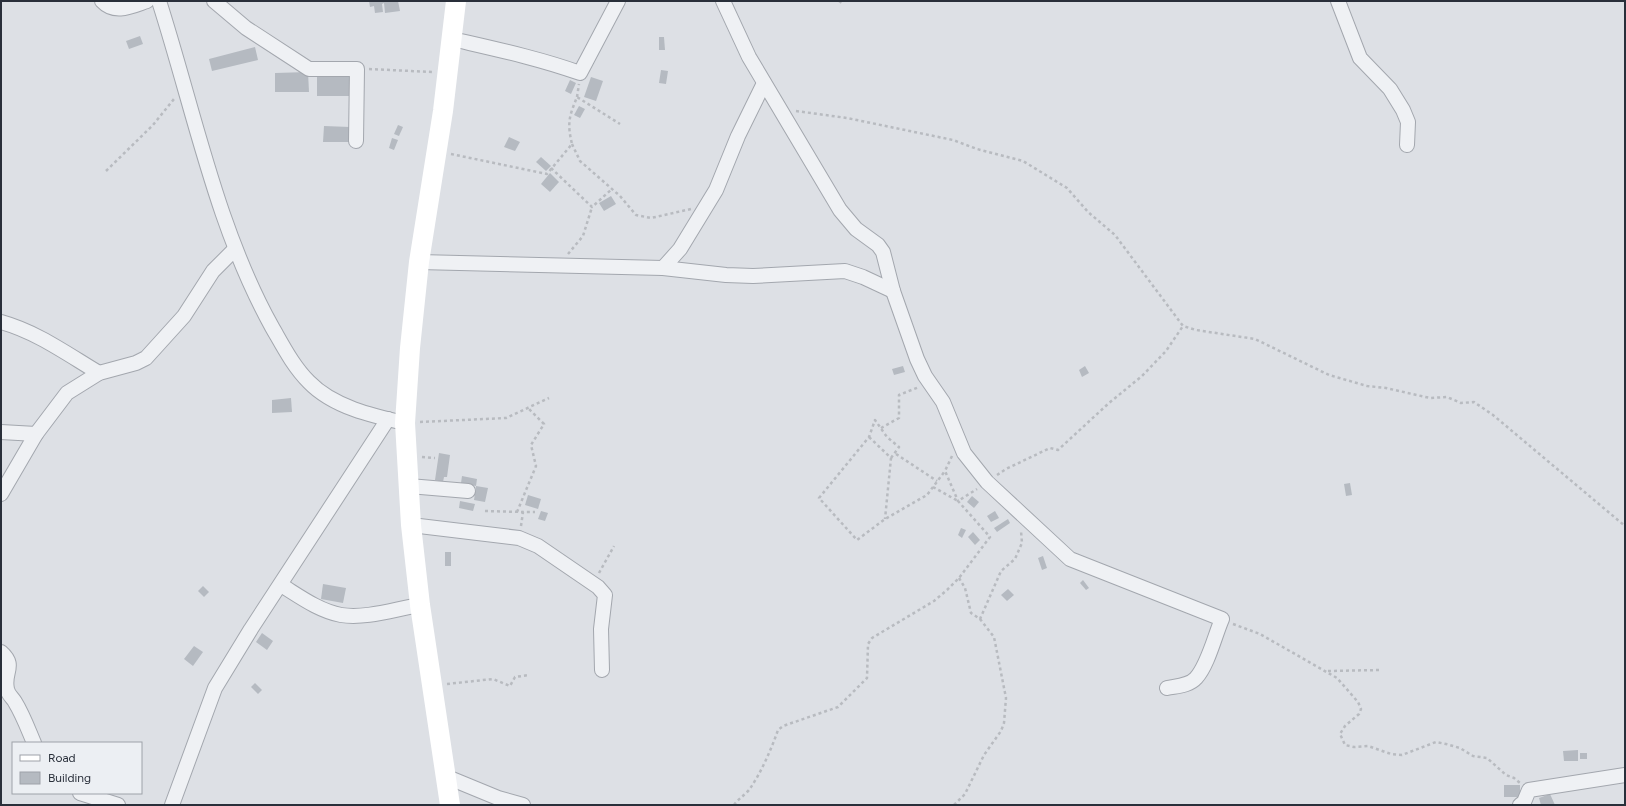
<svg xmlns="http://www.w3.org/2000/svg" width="1626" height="806" font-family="Figtree,sans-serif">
  <rect width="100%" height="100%" fill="#dde0e5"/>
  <g fill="#b5bac1">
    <polygon points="369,1 398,1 400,11 385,13 384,3 382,4 383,12 375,13 374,6 370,7"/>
    <polygon points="140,36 143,44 129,49 126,41"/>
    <polygon points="659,37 664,37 665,50 659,50"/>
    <polygon points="255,47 258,60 212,71 209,59"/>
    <polygon points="661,70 668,71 666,84 659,83"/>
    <polygon points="308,72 309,92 275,92 275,73"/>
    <rect x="317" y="77" width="33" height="19"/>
    <polygon points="591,77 603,81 596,101 584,97"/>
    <polygon points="570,80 576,83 571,94 565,91"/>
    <polygon points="579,106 585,109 580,118 574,115"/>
    <polygon points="398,125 403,127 399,136 394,134"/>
    <polygon points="324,126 350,127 350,142 323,142"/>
    <polygon points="509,137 520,142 515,151 504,147"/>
    <polygon points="392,138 398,140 394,150 389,148"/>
    <polygon points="541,157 551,166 546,171 536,162"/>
    <polygon points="550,173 559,182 550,192 541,184"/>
    <polygon points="611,196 616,204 604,211 599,203"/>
    <polygon points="903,366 905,372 894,375 892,369"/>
    <polygon points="1085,366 1089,373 1082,377 1079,370"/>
    <polygon points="291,398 292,412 272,413 272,400"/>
    <polygon points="439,453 450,455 447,477 444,477 443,482 435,480"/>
    <polygon points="462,476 477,479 476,486 461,483"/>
    <polygon points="1350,483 1352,495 1346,496 1344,484"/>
    <polygon points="476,486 488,488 485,502 474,500"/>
    <polygon points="528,495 541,499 538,509 525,505"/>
    <polygon points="972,496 979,502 974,508 967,502"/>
    <polygon points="460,501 475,504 473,511 459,508"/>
    <polygon points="541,511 548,513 545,521 538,519"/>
    <polygon points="995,511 999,518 991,522 987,516"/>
    <polygon points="1008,519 1010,523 997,532 994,528"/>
    <polygon points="961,528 966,530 962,538 958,535"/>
    <polygon points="973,532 980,540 975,545 968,537"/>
    <rect x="445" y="552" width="6" height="14"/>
    <polygon points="1043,556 1047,568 1042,570 1038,558"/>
    <polygon points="1083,580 1089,588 1086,590 1080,583"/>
    <polygon points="323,584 346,588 343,603 321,599"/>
    <polygon points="203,586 209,592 204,597 198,591"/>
    <polygon points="1008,589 1014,595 1007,601 1001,595"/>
    <polygon points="262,633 273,641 267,650 256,642"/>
    <polygon points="194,646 203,652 193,666 184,659"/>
    <polygon points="255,683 262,690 258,694 251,687"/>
    <polygon points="1578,750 1578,761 1564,761 1563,751"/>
    <rect x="1580" y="753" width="7" height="6"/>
    <rect x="1504" y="785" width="16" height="12"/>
    <polygon points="1550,794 1555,805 1541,805 1539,798"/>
  </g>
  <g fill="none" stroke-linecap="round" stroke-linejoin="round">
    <defs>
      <g id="street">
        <path d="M102,1C115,15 132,6 147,1"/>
        <path d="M159,1C194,110 216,226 272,327C283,346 293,366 309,382C333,407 373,416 405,423"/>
        <polyline points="214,1 246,28 309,69 357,69 356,141"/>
        <path d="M723,1L749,57L840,210L856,229L878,245L883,252L893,291L917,359L925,376L943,402L964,453L987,482L1070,559L1222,619C1215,635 1208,665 1196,678C1189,686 1176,686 1167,688"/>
        <polyline points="1338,1 1360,58 1390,89 1403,110 1408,122 1407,145"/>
        <path d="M452,39C495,49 538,58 580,73L618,1"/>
        <polyline points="419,262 663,268 726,275 753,276 845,271 863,277 893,291"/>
        <polyline points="663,268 680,249 716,190 738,136 764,83"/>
        <path d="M1,322C37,332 67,354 99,373"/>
        <polyline points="1,432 36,434"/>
        <polyline points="409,486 468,491"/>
        <polyline points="1,494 36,434 67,393 99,373 136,363 146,358 184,316 213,271 235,249"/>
        <polyline points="411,525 519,538 538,546 598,587 605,595 601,629 602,670"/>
        <path d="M281,585C299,596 319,611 341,615C366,619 395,609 420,605"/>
        <path d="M1,652C17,666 3,672 7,689C8,695 13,698 15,702C23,715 28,729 34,743"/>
        <polyline points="447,777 498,798 523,805"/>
        <polyline points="80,793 118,805"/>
        <polyline points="172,805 215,688 251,629 388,419"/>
        <polyline points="1520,805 1524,802 1529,790 1625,775"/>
      </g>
    </defs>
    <use href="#street" stroke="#a3a7ae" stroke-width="16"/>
    <g stroke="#b8bbc0" stroke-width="2.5" stroke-dasharray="3 3" stroke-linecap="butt">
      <polyline points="839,1 842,3"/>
      <polyline points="369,69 432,72"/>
      <polyline points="577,97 579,84"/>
      <polyline points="796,111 847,118 953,140 977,149 1023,161 1067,188 1088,212 1115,235 1183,326 1196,330 1255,339 1329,375 1367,386 1386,388 1430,398 1447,397 1461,403 1474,402 1493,415 1625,526"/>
      <polyline points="572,144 580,161 620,196 636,215 651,218 691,209"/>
      <path d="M451,154L547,174L572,144C567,123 569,117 577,97L620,124"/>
      <polyline points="551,168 592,207 612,189"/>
      <polyline points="106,171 153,125 174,99"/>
      <polyline points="568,254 583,236 592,207"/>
      <polyline points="420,422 506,418 549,398"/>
      <polyline points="881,428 899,418 899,395 919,387"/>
      <polyline points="869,437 891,458 885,519"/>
      <polyline points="896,454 937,481"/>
      <polyline points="952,456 945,471 958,501"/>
      <polyline points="422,457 435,458"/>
      <polyline points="891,458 899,447 887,437 875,420 869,437 819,498 857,540 885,519 927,495 945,471"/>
      <polyline points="997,475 1006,469 1050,448 1058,450 1109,403 1142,376 1166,351 1183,326"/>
      <polyline points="933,487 958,501"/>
      <polyline points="485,511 523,512"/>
      <polyline points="517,512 536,466 531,445 544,424 528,408"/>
      <polyline points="521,526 523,512 535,512"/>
      <polyline points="599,573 614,546"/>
      <polyline points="959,578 965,588 971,613 980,619 1001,571 1015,559 1022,543 1021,531"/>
      <polyline points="1233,624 1260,634 1337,678 1358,702 1361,709 1359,714 1345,726 1340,734 1345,745 1354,747 1368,746 1391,754 1402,755 1436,742 1446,744 1460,748 1473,756 1487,758 1506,775 1514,778 1520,783"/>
      <polyline points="1328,671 1380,670"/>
      <polyline points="447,684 493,679 510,686 515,677 529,675"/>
      <path d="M734,805C738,799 744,796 749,790C761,773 771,750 778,730L783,726L838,707L867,678L868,644L872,638L934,601L947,590L959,578L990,537L958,501L977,489"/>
      <polyline points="954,805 965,794 984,755 1001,731 1004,723 1006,698 994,637 980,619"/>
    </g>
    <use href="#street" stroke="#eff1f4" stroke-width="14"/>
    <polyline stroke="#fff" stroke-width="20" points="450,805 420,605 411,525 405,423 410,348 419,262 443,111 456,1"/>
  </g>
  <rect width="1626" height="806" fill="none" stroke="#292f3a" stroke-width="4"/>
  <rect x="12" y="742" width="130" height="52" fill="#eceff3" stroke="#9ea2a9"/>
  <rect x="20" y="755" width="20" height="6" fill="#ffffff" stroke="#9ea2a9"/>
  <text x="48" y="762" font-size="12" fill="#292f3a">Road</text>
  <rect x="20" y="772" width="20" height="12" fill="#b5bac1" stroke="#9ea2a9"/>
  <text x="48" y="782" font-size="12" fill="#292f3a">Building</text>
</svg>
